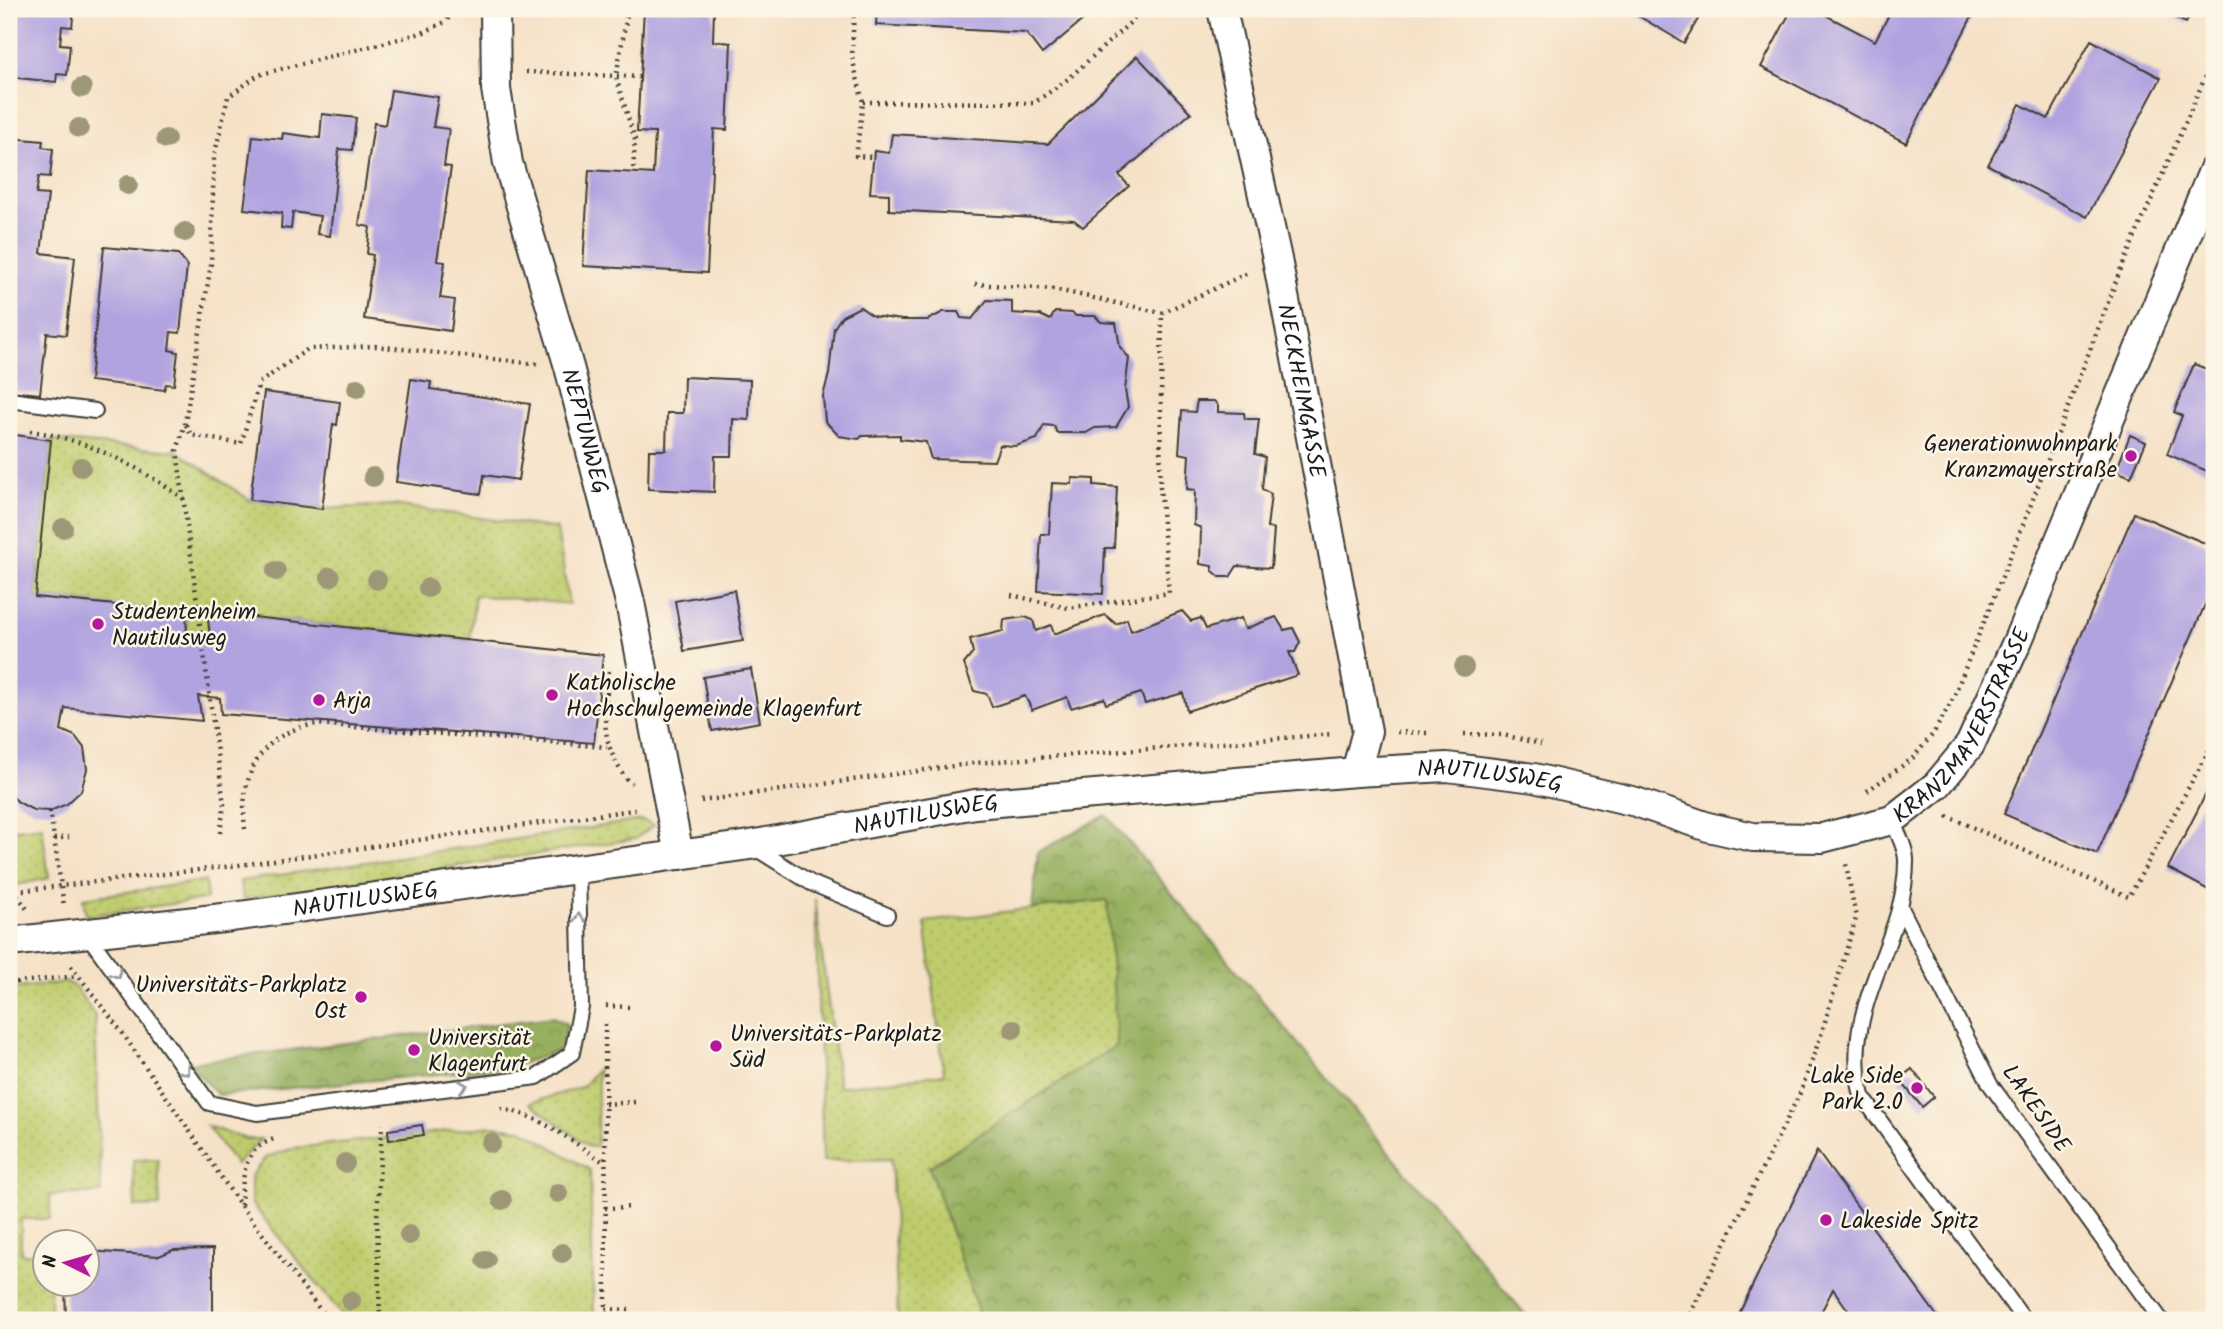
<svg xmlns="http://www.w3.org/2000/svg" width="2223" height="1329" font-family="Kalam,sans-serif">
  <defs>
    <pattern id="grass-dots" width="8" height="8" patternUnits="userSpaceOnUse" patternTransform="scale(1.75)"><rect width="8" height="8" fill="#bfcc6d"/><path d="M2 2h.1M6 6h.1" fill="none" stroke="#a4af5e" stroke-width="1.8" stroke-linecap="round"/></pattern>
    <pattern id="forest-crowns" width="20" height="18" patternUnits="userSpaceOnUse" patternTransform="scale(1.75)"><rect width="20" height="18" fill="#97b060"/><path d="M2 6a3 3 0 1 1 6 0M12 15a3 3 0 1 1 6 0" fill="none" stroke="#7a8e4e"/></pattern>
  </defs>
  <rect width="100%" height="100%" fill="#fcf5e5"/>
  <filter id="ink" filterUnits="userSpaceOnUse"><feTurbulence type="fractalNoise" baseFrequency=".0143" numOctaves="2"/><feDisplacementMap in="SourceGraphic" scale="14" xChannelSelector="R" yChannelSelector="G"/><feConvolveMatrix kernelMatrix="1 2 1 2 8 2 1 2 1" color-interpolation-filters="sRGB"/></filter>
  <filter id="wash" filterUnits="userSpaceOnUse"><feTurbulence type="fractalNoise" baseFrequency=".00686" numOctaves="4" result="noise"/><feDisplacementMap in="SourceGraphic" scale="28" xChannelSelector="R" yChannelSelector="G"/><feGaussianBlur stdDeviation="1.57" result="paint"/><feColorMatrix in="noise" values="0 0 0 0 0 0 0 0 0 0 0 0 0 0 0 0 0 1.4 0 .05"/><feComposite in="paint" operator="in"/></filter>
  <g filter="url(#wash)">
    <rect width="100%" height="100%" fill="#f5e1c6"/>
    <g fill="url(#grass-dots)" stroke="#6e7444" stroke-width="2">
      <polygon points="51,440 177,451 250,500 322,509 393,505 557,529 569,604 475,595 470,640 208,612 210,636 187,635 186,613 35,597"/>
      <polygon points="642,820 654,825 635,839 243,899 240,881"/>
      <polygon points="42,826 49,878 17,885 9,871 9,830"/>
      <polygon points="205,881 207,899 86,916 83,898"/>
      <polygon points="815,899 839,1087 944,1074 925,922 1107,899 1118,1045 929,1167 981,1320 898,1320 891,1159 823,1161"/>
      <polygon points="67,982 76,988 95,1016 101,1193 50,1195 50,1219 21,1219 21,1254 45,1254 46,1284 50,1284 50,1320 9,1320 9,989"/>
      <polygon points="598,1069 597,1146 589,1147 530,1103 582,1087"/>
      <polygon points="207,1126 246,1139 261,1139 236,1165"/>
      <polygon points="493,1126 522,1129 590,1170 594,1320 346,1320 251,1203 251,1176 266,1157 294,1148"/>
      <polygon points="158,1159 160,1206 135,1207 133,1160"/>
    </g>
    <g fill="url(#forest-crowns)" stroke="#5a663e" stroke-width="2">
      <polygon points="1106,815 1530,1320 981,1320 929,1167 1117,1045 1107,900 1032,909 1038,852"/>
      <polygon points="552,1017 567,1024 563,1049 511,1067 218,1095 188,1063"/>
    </g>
    <g id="blocks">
      <g fill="#b1a3e0">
        <polygon points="9,9 74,9 72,27 62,26 60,44 70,45 67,75 57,74 56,82 9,77"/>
        <polygon points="644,9 714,9 713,41 731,43 727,130 714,129 707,273 583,266 589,170 653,174 655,133 637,132"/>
        <polygon points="877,9 1096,9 1042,54 1026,33 876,25"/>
        <polygon points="1627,9 1704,9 1684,43"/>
        <polygon points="1792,9 1814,9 1875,41 1892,9 1976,9 1906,143 1761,67"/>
        <polygon points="2157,9 2194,9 2186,23"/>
        <polygon points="2091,40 2161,78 2087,217 1988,165 2020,104 2048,119"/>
        <polygon points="1137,56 1191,113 1119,175 1129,186 1083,227 1074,220 889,210 889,194 870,193 874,151 889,153 892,134 1048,144"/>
        <polygon points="391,90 438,97 433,127 449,129 444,166 451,167 437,261 445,262 440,298 455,300 451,331 364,319 373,255 367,254 370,227 359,225 374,123 385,125"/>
        <polygon points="322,114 356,118 352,150 339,149 330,236 317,234 320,216 293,212 291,229 281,228 282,213 244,209 253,136 282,139 283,133 320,138"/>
        <polygon points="9,138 43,141 42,147 53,149 50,177 39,176 36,194 48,195 41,253 75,257 66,335 47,333 40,394 9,391"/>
        <polygon points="104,247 178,254 187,266 180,333 171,332 169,350 178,352 174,385 166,384 164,390 90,381"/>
        <polygon points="987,300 1012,301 1012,313 1040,315 1050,320 1055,312 1072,313 1076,316 1095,316 1101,322 1116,323 1120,347 1129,358 1125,390 1128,407 1116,427 1095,428 1086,433 1057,433 1054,426 1044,425 1037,439 1016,446 1000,445 994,461 931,459 926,442 900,439 900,435 862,436 859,439 839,436 825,421 823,396 829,374 834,328 842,316 860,307 873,316 902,320 928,320 943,312 958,312 961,318 972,319"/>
        <polygon points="2194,364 2214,372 2214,474 2167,454 2182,416 2174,412"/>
        <polygon points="684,377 750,380 749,420 733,419 732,456 715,456 714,492 648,489 649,450 666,450 667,413 683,413"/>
        <polygon points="411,379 431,382 430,389 530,404 518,480 484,475 481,494 396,482"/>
        <polygon points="264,392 340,402 337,425 333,424 322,509 250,500"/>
        <polygon points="1197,401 1214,401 1218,406 1218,412 1244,413 1245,419 1259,419 1255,454 1265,457 1262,489 1271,494 1267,528 1274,529 1271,568 1237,566 1230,577 1220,577 1212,570 1212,566 1200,564 1201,528 1194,525 1195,490 1187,489 1189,455 1179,453 1182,411 1195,412"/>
        <polygon points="9,434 51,440 35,597 186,612 187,635 210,636 207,612 603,655 594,743 221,714 220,698 198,696 202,721 65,708 61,730 75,736 84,748 87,769 81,791 67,804 50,811 33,810 18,802 9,793"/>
        <polygon points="2130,435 2146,442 2131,477 2116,471"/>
        <polygon points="1072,478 1094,479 1094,485 1117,487 1114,548 1105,548 1103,594 1038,591 1041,534 1049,534 1052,483 1072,484"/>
        <polygon points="2134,513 2214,547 2214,584 2097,854 2004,814"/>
        <polygon points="734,590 743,641 684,651 675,601"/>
        <polygon points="1182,611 1191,621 1201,618 1206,629 1241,618 1245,629 1276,617 1284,630 1293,628 1300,642 1295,652 1289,652 1298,675 1187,711 1183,693 1145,704 1141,693 1106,704 1104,698 1071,708 1067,697 1032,710 1025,696 992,707 987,694 974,691 964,664 973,653 970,639 1003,631 1004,620 1025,617 1033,620 1036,631 1051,625 1054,634 1105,615 1116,624 1127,619 1131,631"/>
        <polygon points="751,669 760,722 712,731 703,677"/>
        <polygon points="2214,778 2214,893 2168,868"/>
        <polygon points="1912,1069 1934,1097 1922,1107 1899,1079"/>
        <polygon points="422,1125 424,1135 389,1140 388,1130"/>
        <polygon points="1817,1151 1940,1320 1855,1320 1833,1289 1817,1320 1736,1320"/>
        <polygon points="213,1249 213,1320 66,1320 65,1284 88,1284 88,1251 159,1256 173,1250"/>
      </g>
    </g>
  </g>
  <g filter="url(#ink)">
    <use href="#blocks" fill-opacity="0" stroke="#3d3a36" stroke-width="2"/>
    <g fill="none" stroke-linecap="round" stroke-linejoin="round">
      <defs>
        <g id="lane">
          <polyline points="9,400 95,411"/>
          <path d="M1892,820C1897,832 1906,848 1906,860C1907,942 1839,1007 1862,1096L2024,1320"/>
          <polyline points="752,846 811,883 887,915"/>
          <polyline points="1900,906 1990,1084 2161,1320"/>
          <polyline points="87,934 209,1103 257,1113 537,1077 572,1053 581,1007 578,869"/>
        </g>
        <g id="street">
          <path id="s1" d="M495,9L496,89L508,163L569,367L630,602L679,855"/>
          <path id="s2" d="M1222,9L1277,259L1367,731L1356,772"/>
          <path id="s3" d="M9,942L232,917L750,845L975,804L1356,772L1447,767L1534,778L1636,802L1708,827L1753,837L1822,838L1892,820L1937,785L1970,745L2018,640L2214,169"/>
        </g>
      </defs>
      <use href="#lane" stroke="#3d3a36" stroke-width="18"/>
      <use href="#street" stroke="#3d3a36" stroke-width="32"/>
      <g stroke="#3d3a36" stroke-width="4.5" stroke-dasharray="2 5" stroke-linecap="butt">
        <polyline points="628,9 616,77 635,140 633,173"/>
        <polyline points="854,9 852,57 863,102 856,156 873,157"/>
        <polyline points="526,72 640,77"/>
        <polyline points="863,102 1034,103 1068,79 1145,9"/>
        <polyline points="975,284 1053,289 1162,313"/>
        <polyline points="186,425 191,435 241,444 259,383 308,349 375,346 537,364"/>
        <path d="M30,431C87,439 138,466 184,499"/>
        <polyline points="1011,595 1068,608 1169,593 1160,487 1162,313 1248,273"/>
        <path d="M609,671C606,708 599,732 618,766C622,773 625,779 632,783"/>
        <polyline points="1397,732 1427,733"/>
        <polyline points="1464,734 1503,735 1541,744"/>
        <polyline points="1867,791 1912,759 1933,734 1952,701 2025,520 2120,271 2214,57"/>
        <polyline points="701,801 975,763 1333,734"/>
        <polyline points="50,811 64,906"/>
        <polyline points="1947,816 2129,897 2214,741"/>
        <path d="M245,829C239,775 260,732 317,724L607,747"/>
        <polyline points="220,833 224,805 177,451 185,423 211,264 214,157 228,97 258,75 422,33 447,21 452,9"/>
        <polyline points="54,839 69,837"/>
        <polyline points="9,884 27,909"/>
        <polyline points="9,892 225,867 640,809"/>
        <polyline points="71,966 121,1031 241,1206 328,1320"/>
        <polyline points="9,983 78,976"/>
        <polyline points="606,1006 630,1007"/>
        <polyline points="605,1024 606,1320"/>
        <polyline points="605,1104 635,1102"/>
        <path d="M501,1109C540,1114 572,1142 605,1163"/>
        <path d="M241,1205C243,1173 243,1147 278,1138"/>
        <polyline points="605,1208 633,1207"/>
        <polyline points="606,1309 630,1310"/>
        <polyline points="380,1320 377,1220 382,1124"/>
        <polyline points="1687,1320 1801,1091 1821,1035 1856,918 1846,864"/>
      </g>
      <use href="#lane" stroke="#fff" stroke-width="14"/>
      <use href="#street" stroke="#fff" stroke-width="28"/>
    </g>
    <g fill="#9d9778">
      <circle cx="82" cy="88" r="10"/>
      <circle cx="79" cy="128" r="10"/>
      <circle cx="166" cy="139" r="10"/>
      <circle cx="128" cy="185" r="10"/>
      <circle cx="185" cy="232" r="10"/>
      <circle cx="357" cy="388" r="10"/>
      <circle cx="81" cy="467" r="10"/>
      <circle cx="373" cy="477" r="10"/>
      <circle cx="63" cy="528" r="10"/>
      <circle cx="276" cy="571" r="10"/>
      <circle cx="330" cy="577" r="10"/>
      <circle cx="377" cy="580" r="10"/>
      <circle cx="428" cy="588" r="10"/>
      <circle cx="1464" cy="667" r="10"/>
      <circle cx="1013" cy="1029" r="10"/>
      <circle cx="491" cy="1143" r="10"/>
      <circle cx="345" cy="1163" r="10"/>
      <circle cx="558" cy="1193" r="10"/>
      <circle cx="502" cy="1200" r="10"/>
      <circle cx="409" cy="1235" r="10"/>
      <circle cx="562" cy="1253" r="10"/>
      <circle cx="486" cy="1260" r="10"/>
      <circle cx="351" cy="1301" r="10"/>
    </g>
    <defs><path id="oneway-chevron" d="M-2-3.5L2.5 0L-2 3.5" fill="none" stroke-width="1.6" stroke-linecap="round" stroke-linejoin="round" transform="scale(1.75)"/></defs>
    <g stroke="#999">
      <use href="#oneway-chevron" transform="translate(579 918) rotate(-92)"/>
      <use href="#oneway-chevron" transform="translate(117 974) rotate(54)"/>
      <use href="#oneway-chevron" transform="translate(186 1071) rotate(54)"/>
      <use href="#oneway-chevron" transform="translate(463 1086) rotate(-7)"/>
    </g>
  </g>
  <g fill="#b5179e" stroke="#fcf5e5" stroke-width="2.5">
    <circle cx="2131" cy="456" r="7"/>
    <circle cx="98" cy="624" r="7"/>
    <circle cx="552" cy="695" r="7"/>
    <circle cx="319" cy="700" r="7"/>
    <circle cx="361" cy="997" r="7"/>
    <circle cx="716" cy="1046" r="7"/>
    <circle cx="414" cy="1050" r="7"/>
    <circle cx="1917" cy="1088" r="7"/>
    <circle cx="1826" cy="1220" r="7"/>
  </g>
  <g text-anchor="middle" stroke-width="5" stroke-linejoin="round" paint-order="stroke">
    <g font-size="23" fill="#1c1c1c" stroke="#fcf5e5">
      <text dy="8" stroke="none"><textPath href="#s2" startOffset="390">NECKHEIMGASSE</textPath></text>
      <text dy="8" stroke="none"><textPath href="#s1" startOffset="434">NEPTUNWEG</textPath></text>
      <text dy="8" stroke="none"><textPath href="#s3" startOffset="2026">KRANZMAYERSTRASSE</textPath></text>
      <text dy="8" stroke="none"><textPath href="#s3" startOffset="1493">NAUTILUSWEG</textPath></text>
      <text dy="8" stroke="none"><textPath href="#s3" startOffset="926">NAUTILUSWEG</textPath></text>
      <text dy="8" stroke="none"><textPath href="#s3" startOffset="359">NAUTILUSWEG</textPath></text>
      <text transform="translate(2037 1108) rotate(55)" y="8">LAKESIDE</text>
    </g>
    <g font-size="23" fill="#1c1c1c" stroke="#fcf5e5" text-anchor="start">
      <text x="2117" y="451" text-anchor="end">Generationwohnpark<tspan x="2117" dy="26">Kranzmayerstraße</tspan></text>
      <text x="112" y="619">Studentenheim<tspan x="112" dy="26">Nautilusweg</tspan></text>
      <text x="566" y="690">Katholische<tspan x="566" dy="26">Hochschulgemeinde Klagenfurt</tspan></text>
      <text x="333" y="708">Arja</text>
      <text x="347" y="992" text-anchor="end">Universitäts-Parkplatz<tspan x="347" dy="26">Ost</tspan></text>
      <text x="730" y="1041">Universitäts-Parkplatz<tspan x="730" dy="26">Süd</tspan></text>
      <text x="428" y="1045">Universität<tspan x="428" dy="26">Klagenfurt</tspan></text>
      <text x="1903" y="1083" text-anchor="end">Lake Side<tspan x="1903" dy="26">Park 2.0</tspan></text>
      <text x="1840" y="1228">Lakeside Spitz</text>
    </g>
  </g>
  <rect width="2223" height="1329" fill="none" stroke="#fcf5e5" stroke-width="35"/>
  <g transform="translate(66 1263) rotate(275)"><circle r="33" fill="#fcf5e5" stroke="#a29e95" stroke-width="2"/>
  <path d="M0-5L12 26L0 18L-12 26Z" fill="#b5179e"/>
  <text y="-10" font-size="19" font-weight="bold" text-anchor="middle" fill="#1c1c1c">N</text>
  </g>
</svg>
